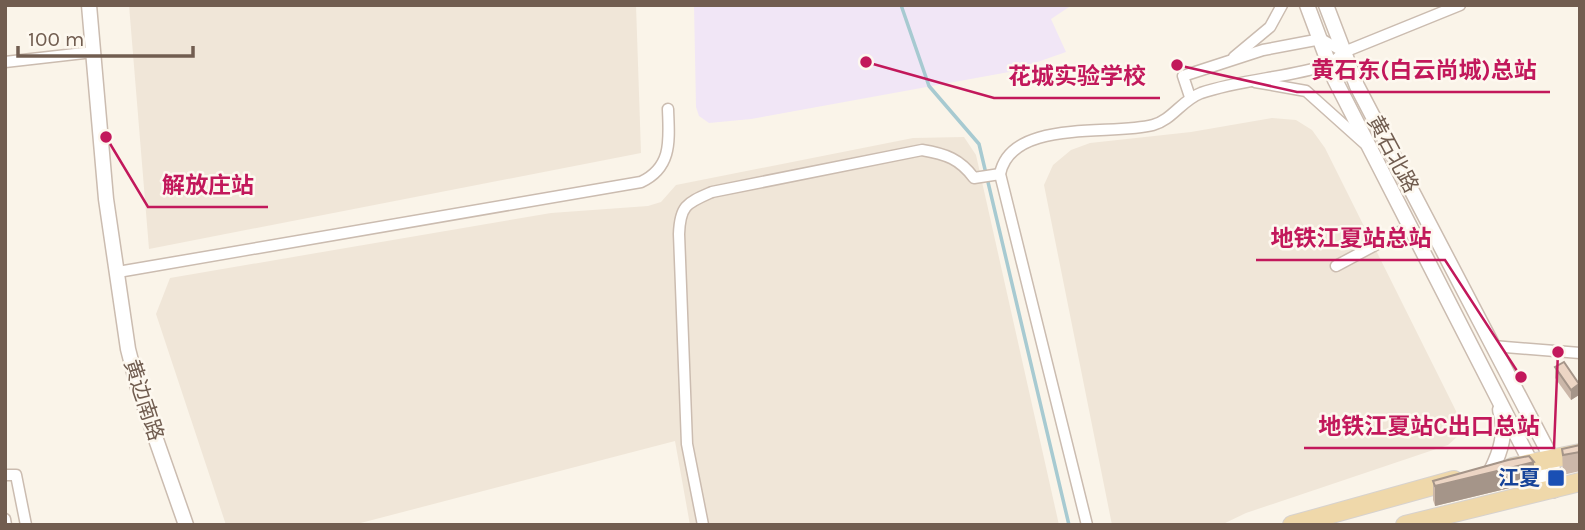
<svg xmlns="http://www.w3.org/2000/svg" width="1585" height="530" font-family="Karla,'Noto Sans SC',sans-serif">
  <rect width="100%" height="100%" fill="#faf4e9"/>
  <g fill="#f0e6d8">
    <polygon points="129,5 636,5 641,153 149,249"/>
    <polygon points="1272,118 1296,120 1312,130 1325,148 1458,415 1461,426 1458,436 1448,445 1246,513 1221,525 1112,525 1044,185 1053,165 1071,150 1090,143 1191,132"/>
    <polygon points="964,137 976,155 1059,525 690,525 675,441 353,525 226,525 156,314 170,278 551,213 648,206 661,202 676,185 913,138"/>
  </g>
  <polygon fill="#f1e6f6" points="694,5 1072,5 1051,19 1066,52 1009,72 751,119 709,123 699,116 696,107"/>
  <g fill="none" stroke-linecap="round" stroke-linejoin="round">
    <polyline stroke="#a7cad1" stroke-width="3.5" points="901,5 929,86 979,144 1069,525"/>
    <defs>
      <g id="minor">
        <polyline points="1234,57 1270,27 1282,5"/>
        <polyline points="5,62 93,52"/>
        <polyline points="1255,82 1306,91 1364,143"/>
        <polyline points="1190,97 1183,76 1263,50 1321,39 1344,52"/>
        <polyline points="1336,266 1411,226"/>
        <path d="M118,272L641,182C673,167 669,139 668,109"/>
        <polyline points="1493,346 1580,353"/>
        <polyline points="5,475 16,475 26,525"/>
        <polyline points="5,519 6,525"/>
        <path d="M703,525L687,444L679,234C680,205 687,203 712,192L922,150C946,154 960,159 974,178L1000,174"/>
        <path d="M1087,525L1000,174C1011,118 1111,136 1153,125C1172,120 1182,100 1201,93C1242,79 1287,78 1327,65C1333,63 1339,56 1344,52L1460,5"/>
      </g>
      <g id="tertiary">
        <polyline points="89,5 106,199 128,349 138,388 186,525"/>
        <polyline points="1307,5 1335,80 1531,463 1554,490"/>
        <polyline points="1326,5 1357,86 1552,459 1554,490"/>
        <path d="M1491,471C1501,451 1507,432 1500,410"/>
      </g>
      <g id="primary">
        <polyline points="1512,467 1580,453"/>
        <polyline points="1292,525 1454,480"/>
        <polyline points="1405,525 1580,482"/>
      </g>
    </defs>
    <use href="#minor" stroke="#cbbcb0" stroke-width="13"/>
    <use href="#tertiary" stroke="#cbbcb0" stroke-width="17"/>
    <use href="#primary" stroke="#d7d2ce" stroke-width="20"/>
    <use href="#minor" stroke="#fff" stroke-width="10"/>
    <use href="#tertiary" stroke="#fff" stroke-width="14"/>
    <use href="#primary" stroke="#efd8aa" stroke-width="18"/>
  </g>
  <g fill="#cbb7a9">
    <polygon points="1555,367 1579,395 1571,400 1555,378"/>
    <polygon points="1580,445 1580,471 1563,475 1562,449"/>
    <polygon points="1433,481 1534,482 1435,506 1433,500"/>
  </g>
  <g fill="#a59589">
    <polygon points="1579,384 1579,395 1571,400 1571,390"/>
    <polygon points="1534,462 1534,482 1435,506 1435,486"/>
  </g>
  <g fill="#ecd5c4" stroke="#a59589" stroke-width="2">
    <polygon points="1564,362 1579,384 1571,390 1555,367"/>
    <polygon points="1580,445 1580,452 1563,455 1562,449"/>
    <polygon points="1529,456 1534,462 1435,486 1433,481 1508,460"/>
  </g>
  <rect fill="#1a4fb4" stroke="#fdf8ef" stroke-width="2.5" x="1547" y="469" width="18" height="18" rx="3.5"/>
  <g text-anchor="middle" stroke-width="5" stroke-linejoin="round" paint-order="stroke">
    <g font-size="21" fill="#715d50" stroke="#fdf8ef">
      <text transform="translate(1393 154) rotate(62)" y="7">黄石北路</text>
      <text transform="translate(144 400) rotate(72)" y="7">黄边南路</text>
    </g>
    <g font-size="21" font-weight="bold" fill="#164399" stroke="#fdf8ef" text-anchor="end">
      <text x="1540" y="485">江夏</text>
    </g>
  </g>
  <path fill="none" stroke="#c2185b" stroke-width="2.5" d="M1177 65L1297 92H1550M866 62L994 98H1160M106 137L148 207H268M1521 377L1445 260H1256M1558 352L1554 448H1304"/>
  <g fill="#c2185b" stroke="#fdf8ef" stroke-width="2.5">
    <circle cx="1177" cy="65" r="7"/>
    <circle cx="866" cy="62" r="7"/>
    <circle cx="106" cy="137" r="7"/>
    <circle cx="1521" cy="377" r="7"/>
    <circle cx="1558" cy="352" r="7"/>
  </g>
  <g font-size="23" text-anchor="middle" font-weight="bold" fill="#c2185b" stroke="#fdf8ef" stroke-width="5" stroke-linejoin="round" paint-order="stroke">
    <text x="1424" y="78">黄石东(白云尚城)总站</text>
    <text x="1077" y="84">花城实验学校</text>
    <text x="208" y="193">解放庄站</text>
    <text x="1351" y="246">地铁江夏站总站</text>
    <text x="1429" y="434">地铁江夏站C出口总站</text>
  </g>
  <rect width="1585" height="530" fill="none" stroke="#715d50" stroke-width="14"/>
  <path d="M18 46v10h175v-10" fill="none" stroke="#715d50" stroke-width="3.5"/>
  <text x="28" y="46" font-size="21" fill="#715d50" stroke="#fdf8ef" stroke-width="5" paint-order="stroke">100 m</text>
</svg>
